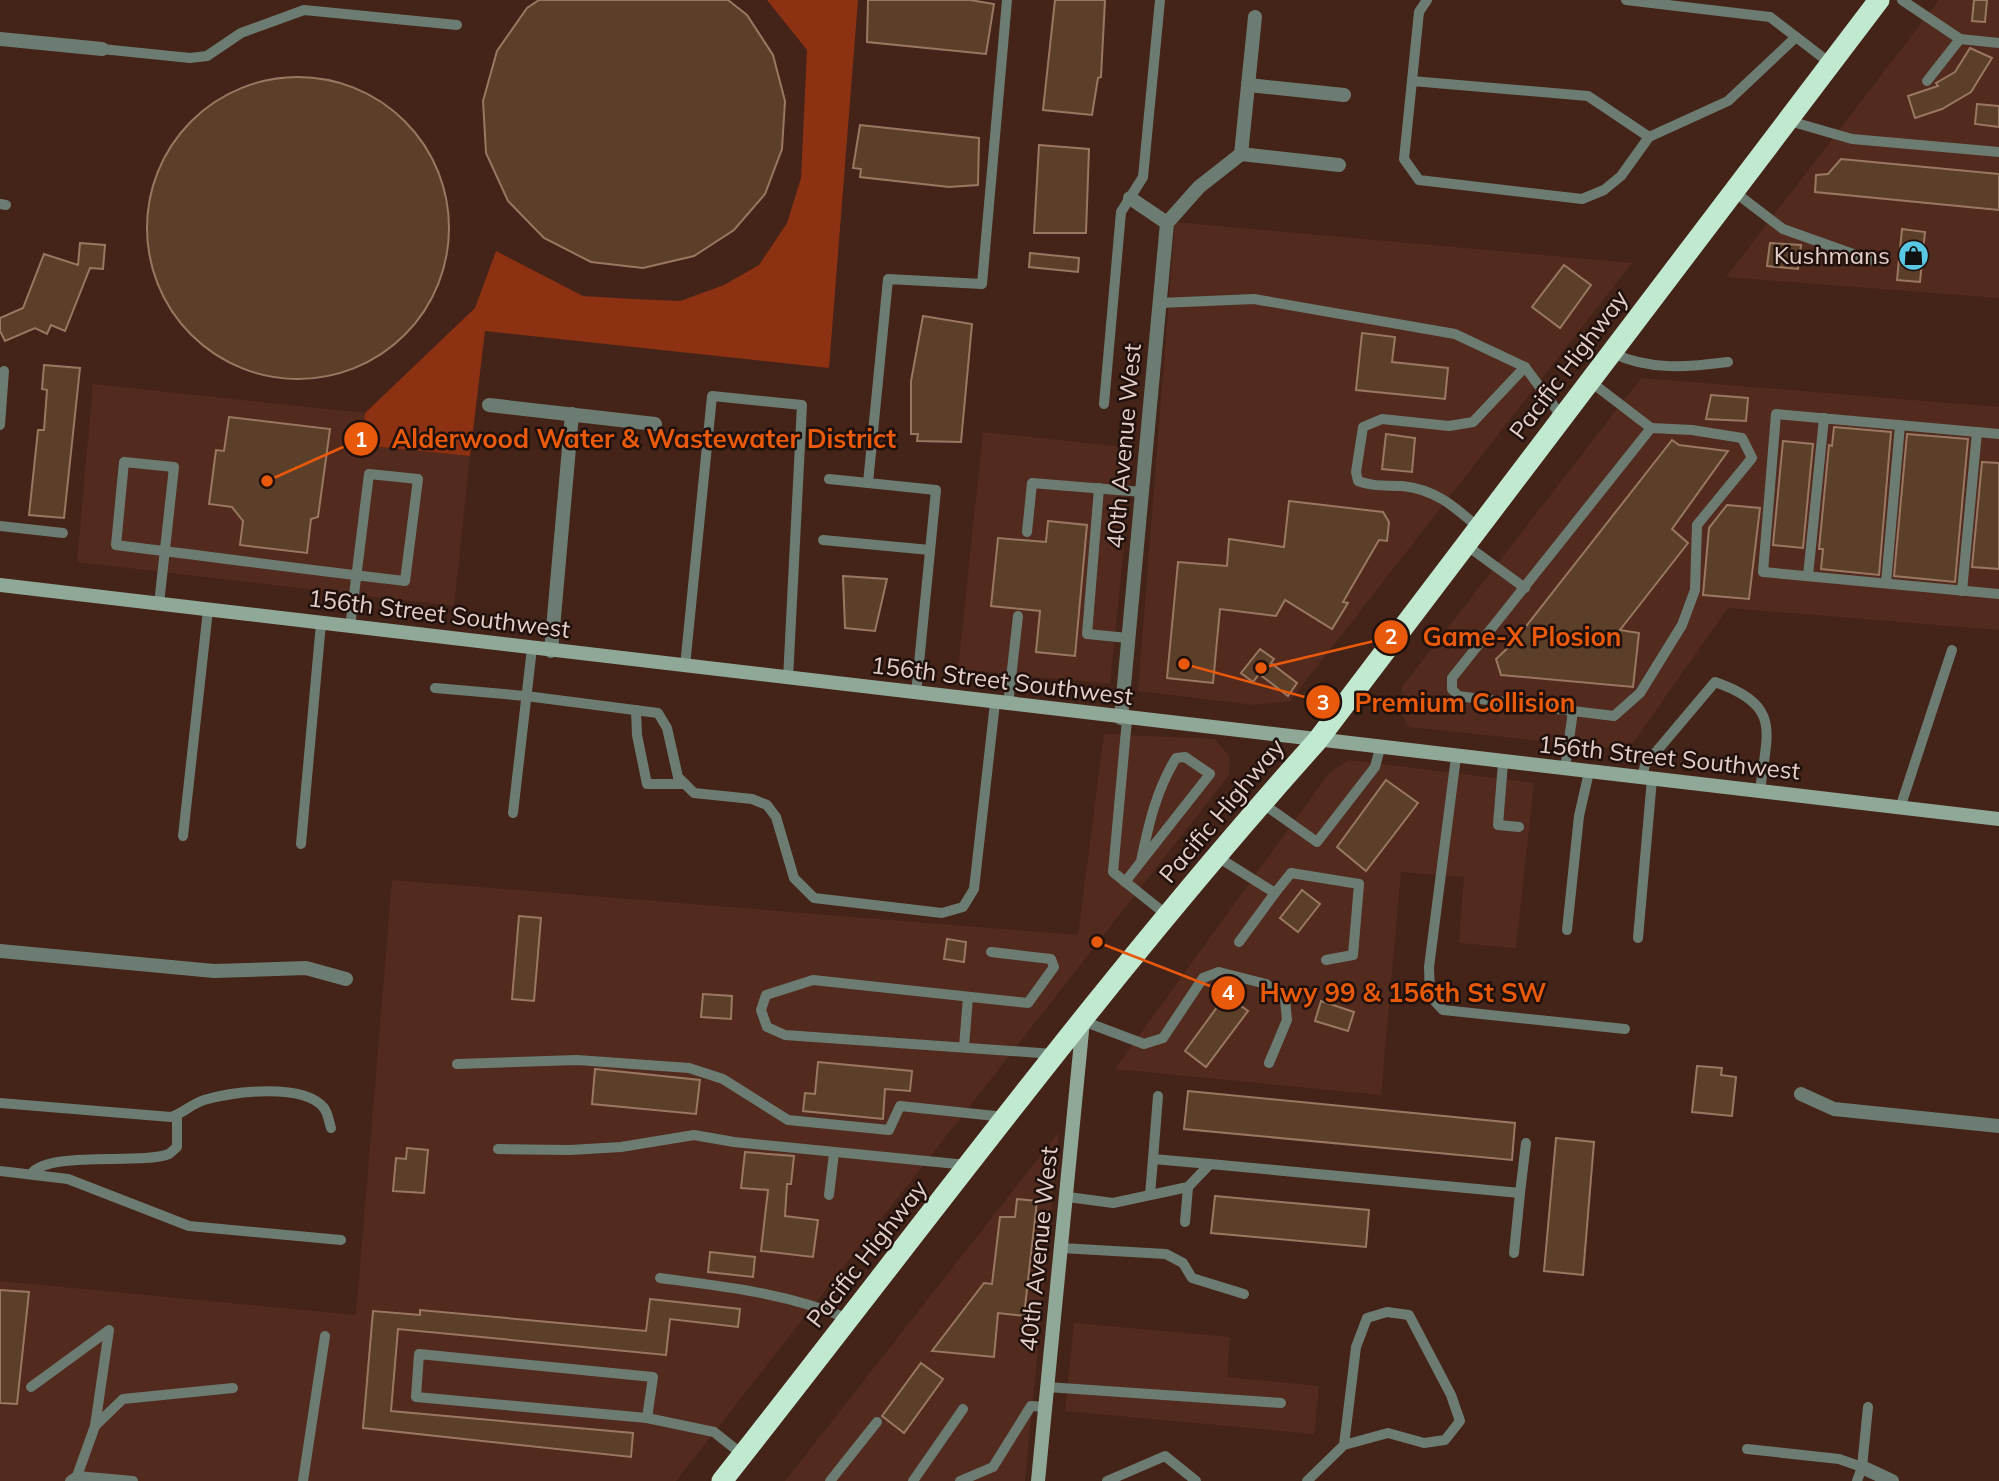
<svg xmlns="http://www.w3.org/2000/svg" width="1999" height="1481" font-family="Mulish,sans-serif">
  <rect width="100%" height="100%" fill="#442319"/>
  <g fill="#522a1e">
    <polygon points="1939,0 1999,0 1999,298 1726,277"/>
    <polygon points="1175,222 1632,263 1290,701 1255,705 1138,691"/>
    <polygon points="1641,378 1999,407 1999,630 1728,608 1628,750 1409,727 1400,712 1402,687"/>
    <polygon points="93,384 365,413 362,445 470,456 454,606 77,562"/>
    <polygon points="983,432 1134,448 1110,684 958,669"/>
    <polygon points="1104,734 1215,739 1230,757 1229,775 676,1481 0,1481 0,1281 356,1315 392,880 1078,935"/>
    <polygon points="1349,760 1534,783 1516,948 1459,943 1464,877 1401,872 1381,1095 1115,1069 1329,773"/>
    <polygon points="1059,1132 1025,1481 785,1481"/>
    <polygon points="1074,1323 1230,1337 1227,1377 1319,1386 1314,1434 1065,1411"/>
  </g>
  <polygon fill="#8c3112" points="767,0 858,0 829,368 485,331 470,456 361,445 365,413 475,308 496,251 583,296 633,299 680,301 724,285 759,265 787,223 801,178 807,50"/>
  <g fill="#5c3f29" stroke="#997861" stroke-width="2">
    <polygon points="539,0 728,0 747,15 773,55 785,101 782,149 765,194 734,230 694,256 643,268 591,262 544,238 508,201 486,153 483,101 497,51 527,8"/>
    <polygon points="868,0 970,0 994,4 986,54 867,42"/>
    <polygon points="1055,0 1105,0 1101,77 1098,78 1092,115 1043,110"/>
    <polygon points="1974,0 1987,0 1985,22 1972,21"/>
    <polygon points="1970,48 1992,58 1971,92 1942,109 1915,118 1908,96 1938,86 1936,83 1955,72"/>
    <circle cx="298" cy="228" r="151"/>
    <polygon points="1977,104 1999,106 1999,127 1975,124"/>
    <polygon points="860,125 979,138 978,185 949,187 860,177 861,169 853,168"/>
    <polygon points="1039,145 1089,149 1086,233 1034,233"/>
    <polygon points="1841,159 1999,174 1999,210 1815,192 1816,175 1828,174"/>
    <polygon points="1902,229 1925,232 1920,282 1897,280"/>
    <polygon points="80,243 105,245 103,269 90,268 65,331 51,325 47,334 35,328 5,341 0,331 0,318 23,308 44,254 78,265"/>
    <polygon points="1770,243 1801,245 1798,269 1767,266"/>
    <polygon points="1030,253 1079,258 1078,272 1029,267"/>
    <polygon points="1564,265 1591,285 1560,328 1532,307"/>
    <polygon points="923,316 972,324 961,442 917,441 918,434 911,434 911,381"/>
    <polygon points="1362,333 1395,337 1392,362 1448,368 1445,399 1356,390"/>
    <polygon points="44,365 80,368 64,518 29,515 38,430 44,430 47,390 42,389"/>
    <polygon points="1711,395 1748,398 1746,421 1706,419"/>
    <polygon points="229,417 330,429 318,517 311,519 307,553 240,545 243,521 232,507 209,504 216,450 224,451"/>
    <polygon points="1834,427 1891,432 1879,575 1821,569 1823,549 1819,549 1829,445 1832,446"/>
    <polygon points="1386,434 1415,438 1412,472 1382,469"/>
    <polygon points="1907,434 1968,439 1955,582 1894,576"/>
    <polygon points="1672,440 1679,445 1728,451 1672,529 1688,543 1620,630 1639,633 1633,687 1501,675 1496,659 1513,643"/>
    <polygon points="1783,441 1813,444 1803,548 1773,545"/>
    <polygon points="1982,462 1999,463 1999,569 1972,567"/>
    <polygon points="1289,501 1383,512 1389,522 1387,541 1379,540 1343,602 1348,603 1332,629 1285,600 1276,616 1220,609 1213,683 1167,678 1178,562 1227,566 1229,539 1284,547"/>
    <polygon points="1727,505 1760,508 1749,599 1703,595 1709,528"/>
    <polygon points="1048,521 1087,525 1075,656 1036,652 1040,611 991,606 998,538 1046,542"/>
    <polygon points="843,576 887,579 875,631 845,628"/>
    <polygon points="1260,649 1274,659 1271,663 1297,683 1288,696 1259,674 1253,682 1241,673"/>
    <polygon points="1386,780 1418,803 1366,871 1337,847"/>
    <polygon points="1302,890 1320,904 1298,932 1280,918"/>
    <polygon points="519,916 541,918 534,1001 512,999"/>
    <polygon points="947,939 966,942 964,962 944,959"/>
    <polygon points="703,994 732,996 731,1019 701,1017"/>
    <polygon points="1226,995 1248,1011 1206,1067 1185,1051"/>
    <polygon points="1321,1001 1354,1012 1348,1031 1315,1021"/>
    <polygon points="818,1062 912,1071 910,1091 885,1089 883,1119 803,1111 805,1093 815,1094"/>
    <polygon points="1697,1066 1722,1068 1721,1075 1736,1077 1732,1116 1692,1112"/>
    <polygon points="595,1069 700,1080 696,1114 592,1104"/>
    <polygon points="1188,1091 1515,1123 1512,1160 1184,1129"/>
    <polygon points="1556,1138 1594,1142 1583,1275 1544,1271"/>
    <polygon points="407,1148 428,1150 424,1193 393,1191 396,1158 406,1159"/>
    <polygon points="745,1152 794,1156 791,1184 787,1184 785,1216 818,1220 813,1257 761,1251 768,1190 741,1188"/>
    <polygon points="1215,1196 1369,1210 1366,1247 1211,1233"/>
    <polygon points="1017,1199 1037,1201 1024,1316 998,1313 994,1357 932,1351 984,1283 992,1284 1000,1217 1015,1217"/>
    <polygon points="710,1252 755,1257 753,1277 708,1272"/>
    <polygon points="0,1290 29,1292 17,1404 0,1403"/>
    <polygon points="650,1299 740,1309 738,1327 670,1319 666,1355 398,1329 391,1411 633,1433 631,1457 363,1428 373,1311 420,1315 420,1310 646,1331"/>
    <polygon points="921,1363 943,1379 904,1433 882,1416"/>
  </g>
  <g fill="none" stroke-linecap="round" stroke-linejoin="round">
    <g stroke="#6c7c72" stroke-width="10">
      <polyline points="1427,0 1419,12 1404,159 1419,180 1582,199 1604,190 1621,176 1649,137 1728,101 1796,37"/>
      <polyline points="1626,0 1770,17 1830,63"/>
      <polyline points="1902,0 1960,39 1927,81"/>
      <polyline points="1960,39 1999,43"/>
      <polyline points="102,49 190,58 207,56 241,33 304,10 457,25"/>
      <polyline points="1412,81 1588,96 1649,137"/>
      <polyline points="1786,120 1852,139 1999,152"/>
      <polyline points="1732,190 1783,229 1870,260"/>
      <polyline points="0,204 6,205"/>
      <polyline points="1160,303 1254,299 1455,334 1525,367 1562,417"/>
      <path d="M1613,353C1649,371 1689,367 1728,362"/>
      <polyline points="1591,382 1651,428"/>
      <polyline points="1104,404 1121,212 1143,177 1160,0"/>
      <polyline points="0,425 4,371"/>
      <polyline points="1999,434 1776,414 1763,572 1999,594"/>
      <polyline points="829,479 868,483"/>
      <polyline points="1099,488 1087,634 1128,638"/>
      <polyline points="0,526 63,533"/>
      <path d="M1479,528C1455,507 1435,489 1402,486C1386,485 1373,487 1358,481L1356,472L1363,427L1382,419L1449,426L1473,422L1525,367"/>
      <polyline points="1027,532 1032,483 1142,492"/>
      <polyline points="823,540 930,550"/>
      <polyline points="1466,545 1525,588"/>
      <polyline points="1808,576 1824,418"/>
      <polyline points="1886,583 1900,425"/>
      <polyline points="1962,591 1977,432"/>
      <path d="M159,604L174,467L124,462L116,545C213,557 309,570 405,581L418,479L369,474L350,627"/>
      <polyline points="685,666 712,396 802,405 788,679"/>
      <polyline points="435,688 526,696 658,713 667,728 678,777 694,793 752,799 767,805 776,817 794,878 814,898 942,913 963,907 974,889 995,703"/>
      <polyline points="916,694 936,490 868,483 888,279 982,284 1007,0"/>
      <polyline points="1008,705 1018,616"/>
      <polyline points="636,710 637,735 647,784 685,784"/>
      <polyline points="1127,719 1113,872 1168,916"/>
      <polyline points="1456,757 1429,967 1430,996 1443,1010 1625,1029"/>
      <polyline points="1503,763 1498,825 1519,827"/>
      <polyline points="1565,769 1573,711 1614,716 1640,693 1682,625 1695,590 1697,525 1752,458 1742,438 1692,430 1651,428 1452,678 1452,689 1458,696 1573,711"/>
      <path d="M1642,778L1645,765L1715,682C1784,706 1766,733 1760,792"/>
      <polyline points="1262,803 1317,842 1375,767 1380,748"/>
      <polyline points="1900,808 1952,650"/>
      <polyline points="513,813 532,648"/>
      <polyline points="183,836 208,610"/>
      <polyline points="301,844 321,623"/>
      <polyline points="1216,856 1275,893 1291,873 1359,884 1353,955 1326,960"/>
      <path d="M1125,882L1210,774L1185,757L1176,758C1156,791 1149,823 1141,861"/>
      <polyline points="1567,930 1579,816 1589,772"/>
      <polyline points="1638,938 1652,779"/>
      <polyline points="1239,942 1275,893"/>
      <polyline points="991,952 1051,959 1054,967 1028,1003 813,980 766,995 761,1010 767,1027 785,1035 1054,1054"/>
      <polyline points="1083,1021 1144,1044 1163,1038 1203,978 1219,972 1266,984 1285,999 1287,1020 1269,1063"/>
      <polyline points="964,1047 968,997"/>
      <polyline points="457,1064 577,1060 689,1068 723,1079 788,1120 889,1130 900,1106 1005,1117"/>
      <path d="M0,1103L171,1117C184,1113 191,1104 204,1100C231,1092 303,1082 324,1108C328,1113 329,1122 331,1128"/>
      <polyline points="498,1149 570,1150 621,1147 694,1135 734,1142 967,1165"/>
      <polyline points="1153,1159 1158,1096"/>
      <polyline points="0,1171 68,1179 189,1226 341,1240"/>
      <path d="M31,1174C48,1150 141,1165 169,1154L177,1147V1115"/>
      <polyline points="829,1195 834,1153"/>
      <polyline points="1150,1195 1153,1159 1210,1164"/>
      <polyline points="1068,1197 1113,1203 1188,1187 1210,1164 1520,1193 1526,1143"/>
      <polyline points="1185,1222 1188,1187"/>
      <polyline points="1061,1248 1166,1254 1183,1263 1192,1278 1244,1294"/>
      <polyline points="1514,1253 1520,1193"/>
      <path d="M660,1278C728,1287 786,1293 849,1319"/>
      <polyline points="31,1387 109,1330 95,1426"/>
      <polyline points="1047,1387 1281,1403"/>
      <polyline points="647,1418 416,1397 419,1354 653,1377 647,1418 714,1432 743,1455"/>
      <polyline points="1747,1449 1839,1459 1862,1467"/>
      <polyline points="77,1476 95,1426 123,1399 233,1388"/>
      <polyline points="70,1481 77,1476 133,1481"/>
      <polyline points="303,1481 325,1336"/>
      <polyline points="830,1481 877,1422"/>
      <polyline points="913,1481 963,1409"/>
      <polyline points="960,1481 993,1467 1031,1406 1045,1407"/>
      <polyline points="1107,1481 1165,1456 1196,1481"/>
      <polyline points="1307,1481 1344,1445 1388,1433 1424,1443 1445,1440 1460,1421 1451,1395 1409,1315 1387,1312 1367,1318 1356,1347 1344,1445"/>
      <polyline points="1857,1481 1862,1467 1868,1407"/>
    </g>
    <g stroke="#6c7c72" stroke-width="14">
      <polyline points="0,39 102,49"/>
      <polyline points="1248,85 1344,95"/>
      <polyline points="1241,154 1339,165"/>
      <polyline points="1167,223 1199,187 1241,154 1255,17"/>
      <polyline points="489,405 655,424"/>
      <polyline points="551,651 572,414"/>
      <polyline points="1121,718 1167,223 1130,198"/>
      <polyline points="0,951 214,971 306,968 346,979"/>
      <polyline points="1801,1094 1834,1109 1999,1126"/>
      <polyline points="1862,1467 1892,1481"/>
    </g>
    <g stroke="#8fa898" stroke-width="14">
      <polyline points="0,585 1999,819"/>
      <polyline points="1038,1481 1083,1021"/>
    </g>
    <path stroke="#c1e9d0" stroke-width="21" d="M722,1481C918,1233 1106,976 1317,741L1879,0"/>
  </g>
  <defs>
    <symbol id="shop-disc" viewBox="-11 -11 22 22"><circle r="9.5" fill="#59c8e5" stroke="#20110d"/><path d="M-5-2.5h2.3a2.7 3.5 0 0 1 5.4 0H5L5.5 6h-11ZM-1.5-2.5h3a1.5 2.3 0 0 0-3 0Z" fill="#111"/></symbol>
  </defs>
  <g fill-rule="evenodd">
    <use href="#shop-disc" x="1896" y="238" width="35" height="35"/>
  </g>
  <g text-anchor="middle" stroke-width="5" stroke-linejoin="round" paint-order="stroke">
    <g font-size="24" fill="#e4cec7" stroke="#20110d" text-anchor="end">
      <text x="1890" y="264">Kushmans</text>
    </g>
    <g font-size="24" fill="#e4cec7" stroke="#20110d">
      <text transform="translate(1569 365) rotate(-53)" y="8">Pacific Highway</text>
      <text transform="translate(1124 446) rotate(-85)" y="8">40th Avenue West</text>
      <text transform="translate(439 614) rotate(7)" y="8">156th Street Southwest</text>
      <text transform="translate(1002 681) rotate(7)" y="8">156th Street Southwest</text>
      <text transform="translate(1669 758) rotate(6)" y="8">156th Street Southwest</text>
      <text transform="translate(1222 811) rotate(-50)" y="8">Pacific Highway</text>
      <text transform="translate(1039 1249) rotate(-84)" y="8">40th Avenue West</text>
      <text transform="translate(867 1254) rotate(-52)" y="8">Pacific Highway</text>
    </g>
  </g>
  <path fill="none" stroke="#e8590c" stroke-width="2.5" d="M267 481L361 439M1261 668L1391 637M1184 664L1323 702M1097 942L1228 993"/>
  <g fill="#e8590c" stroke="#20110d" stroke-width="2.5">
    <circle cx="267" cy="481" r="7"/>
    <circle cx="1261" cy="668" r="7"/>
    <circle cx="1184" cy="664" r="7"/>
    <circle cx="1097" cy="942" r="7"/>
    <circle cx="361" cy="439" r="18"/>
    <circle cx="1391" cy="637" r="18"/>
    <circle cx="1323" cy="702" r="18"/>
    <circle cx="1228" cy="993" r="18"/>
  </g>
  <g font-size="21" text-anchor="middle" font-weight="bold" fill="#fff">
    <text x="361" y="447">1</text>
    <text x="1391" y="644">2</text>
    <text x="1323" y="710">3</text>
    <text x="1228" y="1000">4</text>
  </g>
  <g font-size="26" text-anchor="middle" font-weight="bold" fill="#e8590c" stroke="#20110d" stroke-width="5" stroke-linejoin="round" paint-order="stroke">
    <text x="644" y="448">Alderwood Water &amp; Wastewater District</text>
    <text x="1522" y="646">Game-X Plosion</text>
    <text x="1465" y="712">Premium Collision</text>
    <text x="1403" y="1002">Hwy 99 &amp; 156th St SW</text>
  </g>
</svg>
